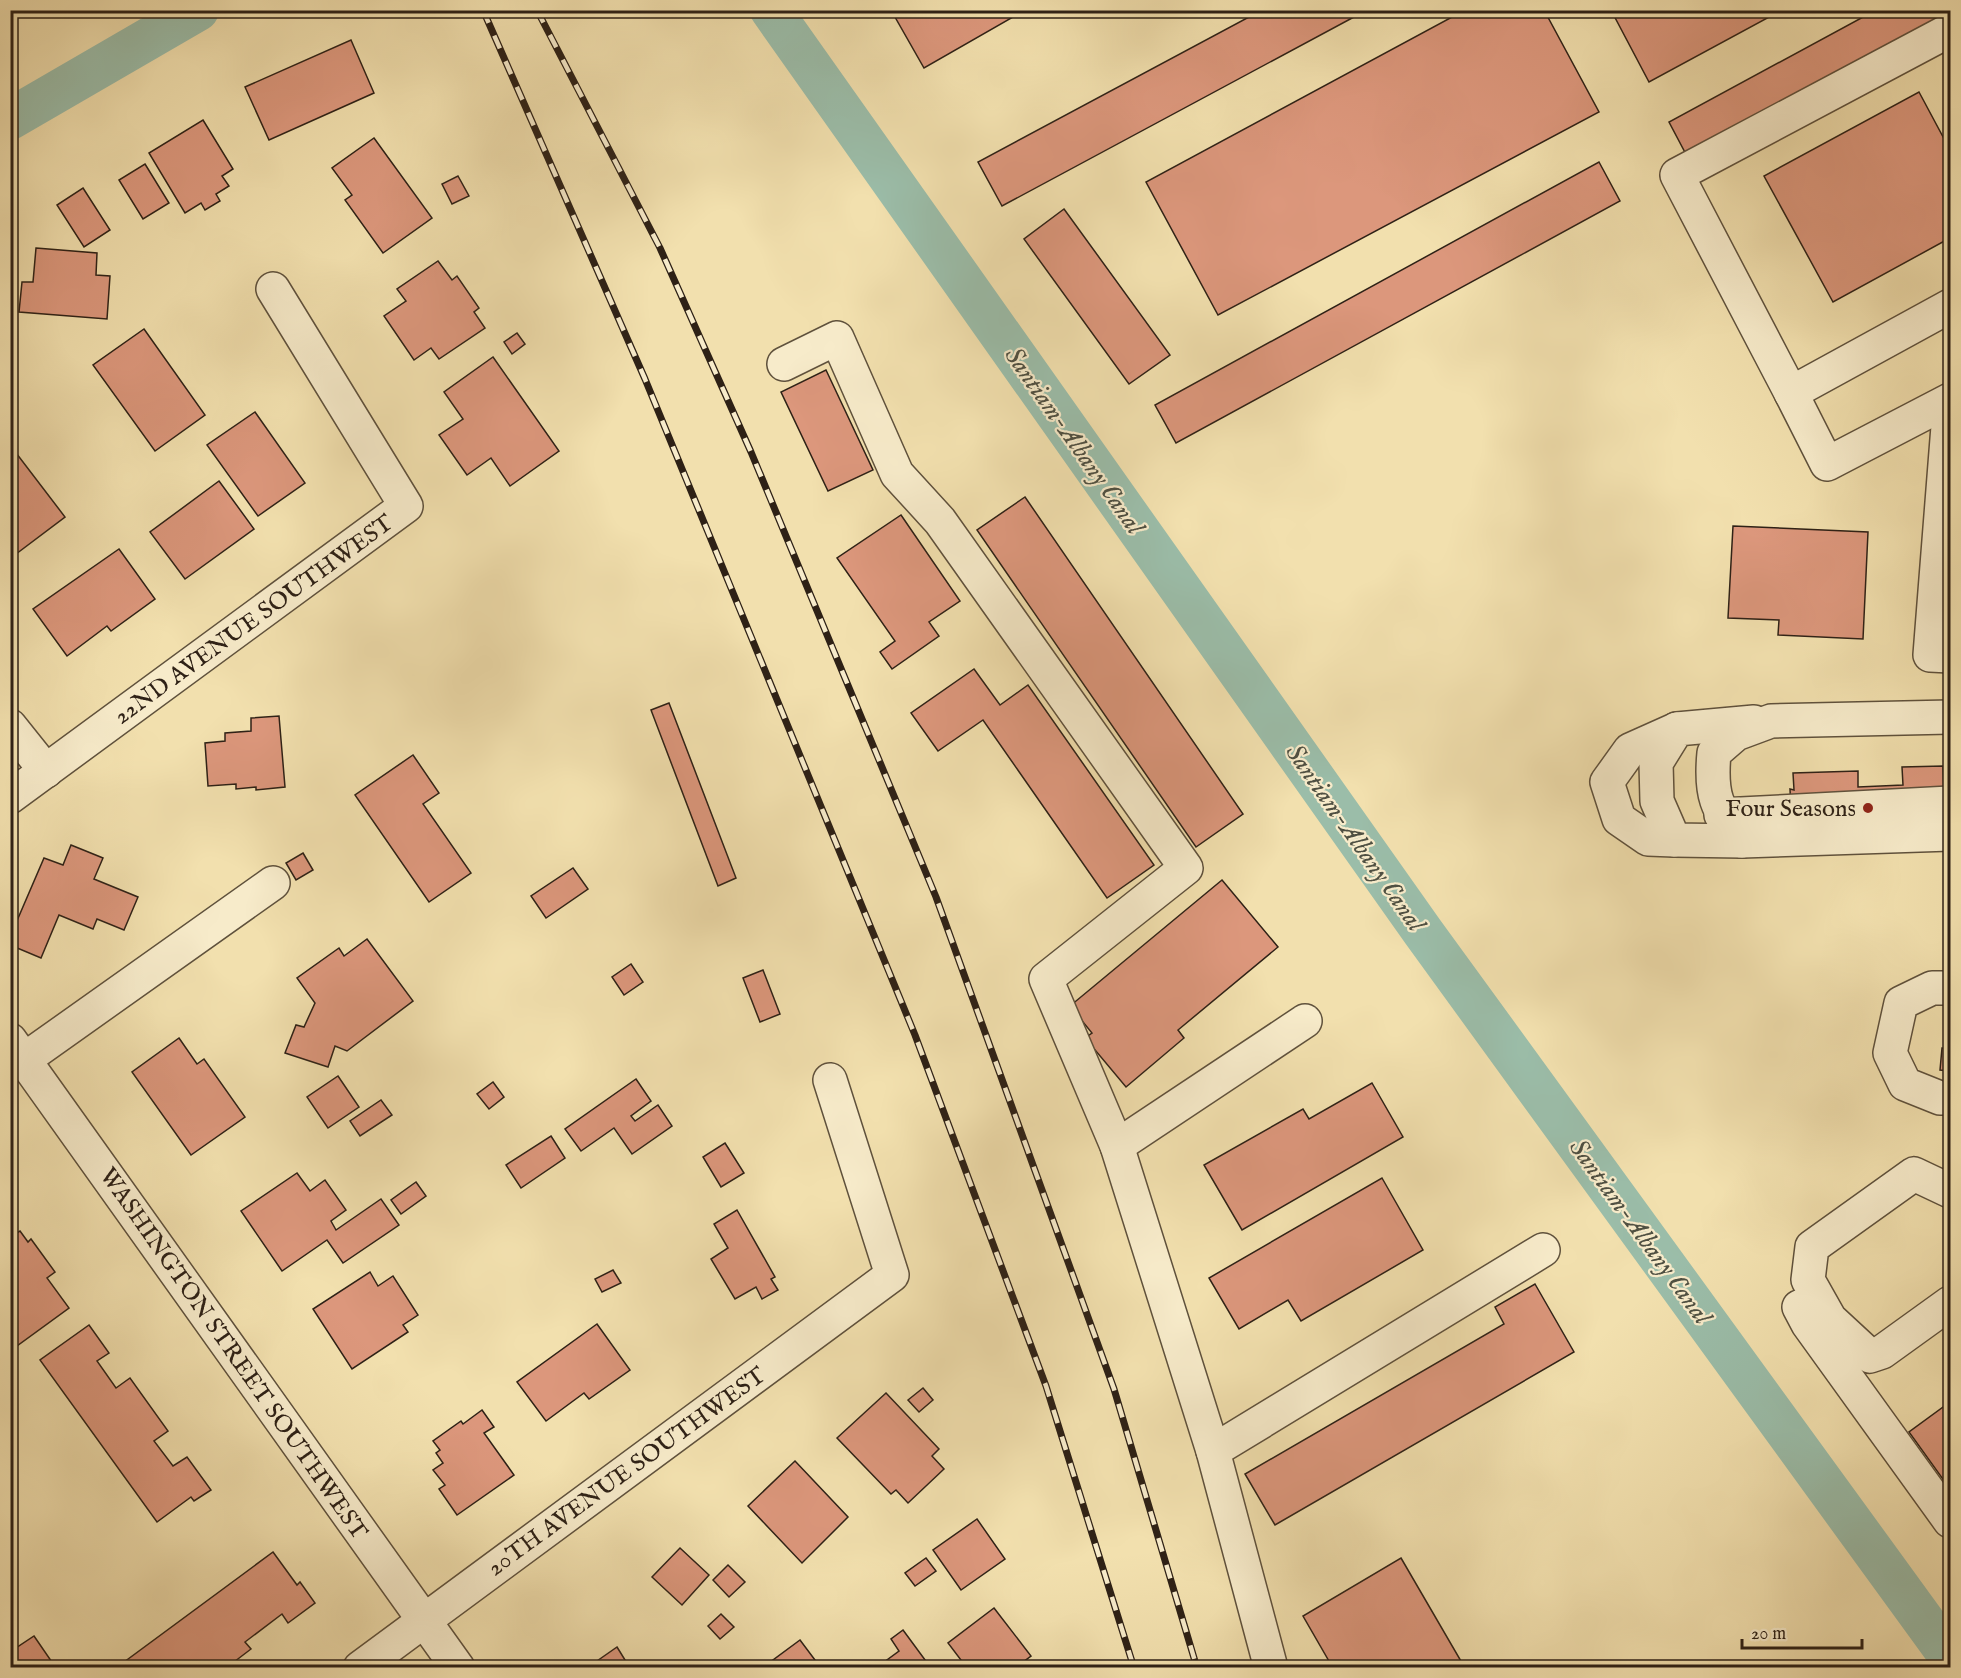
<svg xmlns="http://www.w3.org/2000/svg" width="1961" height="1678" font-family="'IM FELL English',serif">
  <rect width="100%" height="100%" fill="#f2e0ae"/>
  <filter id="stains"><feTurbulence type="fractalNoise" baseFrequency=".00333" numOctaves="4"/><feColorMatrix values="0 0 0 0 .2 0 0 0 0 .09 0 0 0 0 .02 0 0 0 .5 -.17"/></filter>
  <radialGradient id="worn" r=".72"><stop offset=".6" stop-color="#630" stop-opacity="0"/><stop offset="1" stop-color="#630" stop-opacity=".3"/></radialGradient>
  <g fill="none" stroke-linecap="round" stroke-linejoin="round">
    <g stroke="#9bbda9" stroke-width="42">
      <polyline points="771,10 1423,932 1950,1657"/>
      <polyline points="10,119 198,10"/>
    </g>
  </g>
  <g fill="#dc977c" stroke="#2e2116" stroke-width="1.5">
    <polygon points="891,10 1025,10 924,68"/>
    <polygon points="1262,10 1367,10 1002,206 978,162"/>
    <polygon points="1465,10 1544,10 1599,112 1218,315 1146,182"/>
    <polygon points="1611,10 1782,10 1649,82"/>
    <polygon points="1876,10 1950,10 1950,16 1688,158 1669,122"/>
    <polygon points="351,40 374,93 269,140 245,87"/>
    <polygon points="1919,92 1950,150 1950,238 1833,302 1764,176"/>
    <polygon points="203,120 233,169 222,176 229,186 216,194 220,201 205,210 201,203 185,213 149,153"/>
    <polygon points="374,138 432,218 383,253 345,200 352,195 332,168"/>
    <polygon points="1599,162 1620,201 1176,443 1155,405"/>
    <polygon points="145,164 169,203 143,219 119,180"/>
    <polygon points="458,176 469,196 452,204 442,184"/>
    <polygon points="83,188 110,230 84,247 57,205"/>
    <polygon points="1064,209 1170,355 1129,384 1024,239"/>
    <polygon points="36,248 97,253 96,275 110,276 107,319 19,312 22,282 33,282"/>
    <polygon points="438,261 452,280 457,276 479,308 474,312 485,328 439,359 431,348 414,360 384,316 406,301 397,289"/>
    <polygon points="144,329 205,415 155,451 93,365"/>
    <polygon points="517,333 525,344 512,354 504,342"/>
    <polygon points="493,357 559,451 510,486 491,458 467,475 439,435 463,419 444,392"/>
    <polygon points="826,370 873,470 828,491 781,392"/>
    <polygon points="255,412 305,483 258,516 207,445"/>
    <polygon points="10,445 65,517 16,554 10,547"/>
    <polygon points="219,481 254,529 185,579 150,532"/>
    <polygon points="1025,497 1243,814 1196,847 977,530"/>
    <polygon points="901,515 960,601 929,622 939,636 892,669 880,652 895,641 837,558"/>
    <polygon points="1733,526 1868,532 1863,639 1778,635 1779,620 1728,618"/>
    <polygon points="119,549 155,599 111,631 107,626 67,656 33,609"/>
    <polygon points="974,669 1000,705 1028,685 1154,865 1107,898 983,720 938,751 911,713"/>
    <polygon points="669,703 736,878 718,886 651,710"/>
    <polygon points="279,716 285,787 256,790 256,787 236,789 236,784 208,786 205,743 225,741 225,733 251,731 251,718"/>
    <polygon points="413,755 439,793 423,804 471,873 429,902 355,795"/>
    <polygon points="1943,766 1945,826 1792,833 1790,789 1794,790 1793,773 1858,771 1858,787 1903,785 1902,767"/>
    <polygon points="71,845 103,858 94,879 138,897 124,930 97,919 93,929 59,915 41,958 10,945 10,937 44,858 63,865"/>
    <polygon points="303,853 313,870 296,880 286,863"/>
    <polygon points="573,868 588,889 546,918 531,896"/>
    <polygon points="1222,880 1278,947 1178,1030 1184,1038 1126,1087 1085,1038 1092,1033 1070,1006"/>
    <polygon points="367,939 413,1001 347,1051 335,1046 328,1067 285,1053 296,1025 304,1027 315,1003 297,978 339,948 344,956"/>
    <polygon points="631,964 643,982 624,995 612,977"/>
    <polygon points="763,970 780,1014 760,1022 743,978"/>
    <polygon points="179,1038 197,1064 204,1059 245,1117 191,1155 132,1072"/>
    <polygon points="1942,1048 1950,1049 1950,1071 1940,1070"/>
    <polygon points="338,1076 359,1107 328,1128 307,1097"/>
    <polygon points="636,1079 651,1101 631,1116 635,1121 658,1105 672,1126 632,1154 614,1128 581,1151 565,1129"/>
    <polygon points="493,1082 504,1097 489,1109 477,1094"/>
    <polygon points="1372,1083 1403,1137 1242,1230 1204,1165 1303,1109 1309,1119"/>
    <polygon points="381,1100 392,1115 360,1136 350,1121"/>
    <polygon points="551,1136 565,1158 521,1188 506,1165"/>
    <polygon points="725,1143 744,1173 721,1187 703,1157"/>
    <polygon points="297,1173 310,1191 325,1180 346,1210 331,1221 336,1230 381,1199 399,1225 343,1263 327,1240 282,1271 241,1211"/>
    <polygon points="1382,1178 1423,1250 1301,1321 1288,1300 1239,1329 1209,1278"/>
    <polygon points="416,1182 426,1196 401,1214 391,1200"/>
    <polygon points="737,1210 775,1277 771,1279 778,1290 762,1299 756,1287 735,1299 711,1259 728,1248 714,1224"/>
    <polygon points="20,1231 28,1242 31,1239 55,1272 47,1278 69,1308 10,1351 10,1237"/>
    <polygon points="613,1270 621,1283 602,1292 595,1279"/>
    <polygon points="370,1272 378,1286 393,1276 418,1315 403,1325 408,1332 352,1369 313,1309"/>
    <polygon points="1535,1284 1574,1352 1275,1525 1245,1474 1504,1324 1495,1307"/>
    <polygon points="597,1324 630,1370 589,1399 584,1393 546,1421 517,1382"/>
    <polygon points="89,1325 109,1353 97,1361 116,1388 130,1378 168,1431 154,1441 173,1466 187,1457 211,1490 194,1501 191,1497 157,1522 40,1360"/>
    <polygon points="923,1388 933,1400 919,1412 908,1400"/>
    <polygon points="886,1393 939,1449 932,1456 944,1469 908,1503 896,1490 891,1494 837,1438"/>
    <polygon points="1950,1402 1950,1489 1909,1432"/>
    <polygon points="482,1410 494,1427 484,1433 514,1475 457,1515 439,1489 445,1485 433,1470 443,1463 436,1453 440,1450 433,1441 461,1421 463,1424"/>
    <polygon points="795,1461 848,1517 802,1563 748,1506"/>
    <polygon points="977,1519 1005,1559 961,1590 933,1550"/>
    <polygon points="680,1548 709,1575 682,1605 652,1577"/>
    <polygon points="273,1552 297,1585 300,1582 315,1603 288,1623 282,1614 245,1642 251,1649 226,1668 116,1668"/>
    <polygon points="926,1558 936,1571 915,1586 905,1573"/>
    <polygon points="1401,1558 1465,1668 1333,1668 1303,1616"/>
    <polygon points="728,1565 745,1582 729,1597 713,1580"/>
    <polygon points="994,1608 1031,1656 1015,1668 967,1668 948,1643"/>
    <polygon points="721,1614 734,1627 720,1639 708,1626"/>
    <polygon points="903,1630 931,1668 876,1668 899,1651 891,1639"/>
    <polygon points="34,1636 56,1668 10,1668 10,1652"/>
    <polygon points="800,1640 821,1668 773,1668 769,1663"/>
    <polygon points="617,1647 630,1668 587,1668"/>
  </g>
  <g fill="none" stroke-linecap="round" stroke-linejoin="round">
    <defs>
      <g id="minor">
        <polyline points="1950,306 1791,393 1827,464 1950,400"/>
        <polyline points="784,364 837,338 897,474 940,521 1186,868 1046,979 1117,1146 1213,1451 1271,1668"/>
        <polyline points="1791,393 1677,175 1950,30"/>
        <polyline points="1950,401 1930,655 1950,656"/>
        <path d="M1950,717L1771,721L1736,734L1714,753C1710,795 1716,808 1742,841L1950,834"/>
        <polyline points="10,726 46,771"/>
        <polyline points="10,797 406,506 273,289"/>
        <polyline points="1721,815 1950,803"/>
        <polyline points="1674,840 1648,839 1619,819 1607,782 1630,750 1677,729"/>
        <polyline points="1742,841 1674,840 1657,801 1656,763 1677,729 1754,722"/>
        <polyline points="1950,988 1932,988 1901,1003 1890,1053 1905,1084 1940,1098 1950,1098"/>
        <polyline points="10,1040 458,1668"/>
        <polyline points="25,1059 273,883"/>
        <polyline points="1117,1146 1305,1021"/>
        <polyline points="1950,1191 1914,1174 1812,1247 1808,1280 1830,1319 1870,1356 1882,1352 1950,1303"/>
        <polyline points="1799,1307 1808,1324 1950,1521"/>
        <polyline points="1213,1451 1543,1250"/>
        <polyline points="360,1668 892,1275 830,1080"/>
      </g>
    </defs>
    <use href="#minor" stroke="#5f513c" stroke-width="36"/>
    <use href="#minor" stroke="#f7ebca" stroke-width="33"/>
    <defs>
      <g id="rail">
        <polyline points="483,10 645,379 915,1035 1046,1386 1134,1668"/>
        <polyline points="537,10 660,248 751,452 936,897 1114,1389 1197,1668"/>
      </g>
    </defs>
    <use href="#rail" stroke="#2e2116" stroke-width="7"/>
    <use href="#rail" stroke="#f7ebca" stroke-width="4.5" stroke-dasharray="14" stroke-linecap="butt"/>
  </g>
  <circle fill="#8f2418" stroke="#f7ebca" stroke-width="2" cx="1868" cy="808" r="6"/>
  <g text-anchor="middle" stroke-width="4.5" stroke-linejoin="round" paint-order="stroke">
    <g font-size="24" fill="#2e2116" stroke="#f7ebca">
      <text transform="translate(253 619) rotate(-36)" y="8">22ND AVENUE SOUTHWEST</text>
      <text transform="translate(234 1353) rotate(55)" y="8">WASHINGTON STREET SOUTHWEST</text>
      <text transform="translate(626 1471) rotate(-36)" y="8">20TH AVENUE SOUTHWEST</text>
    </g>
    <g font-size="24" fill="#2e2116" stroke="#f7ebca" text-anchor="end">
      <text x="1856" y="816">Four Seasons</text>
    </g>
    <g font-size="26" font-style="italic" fill="#4f5042" stroke="#f7ebca">
      <text transform="translate(1075 440) rotate(55)" y="9">Santiam-Albany Canal</text>
      <text transform="translate(1356 837) rotate(55)" y="9">Santiam-Albany Canal</text>
      <text transform="translate(1641 1231) rotate(54)" y="9">Santiam-Albany Canal</text>
    </g>
  </g>
  <rect width="1961" height="1678" fill="none" stroke="#f2e0ae" stroke-width="36"/>
  <rect x="12" y="12" width="1937" height="1654" fill="none" stroke="#2e2116" stroke-width="3"/>
  <rect x="18" y="18" width="1925" height="1642" fill="none" stroke="#2e2116" stroke-width="1.5"/>
  <path d="M1742 1639v9h120v-9" fill="none" stroke="#2e2116" stroke-width="3"/>
  <text x="1751" y="1639" font-size="18" fill="#2e2116" stroke="#f7ebca" stroke-width="4.5" paint-order="stroke">20 m</text>
  <rect width="100%" height="100%" filter="url(#stains)"/>
  <rect width="100%" height="100%" fill="url(#worn)"/>
</svg>
